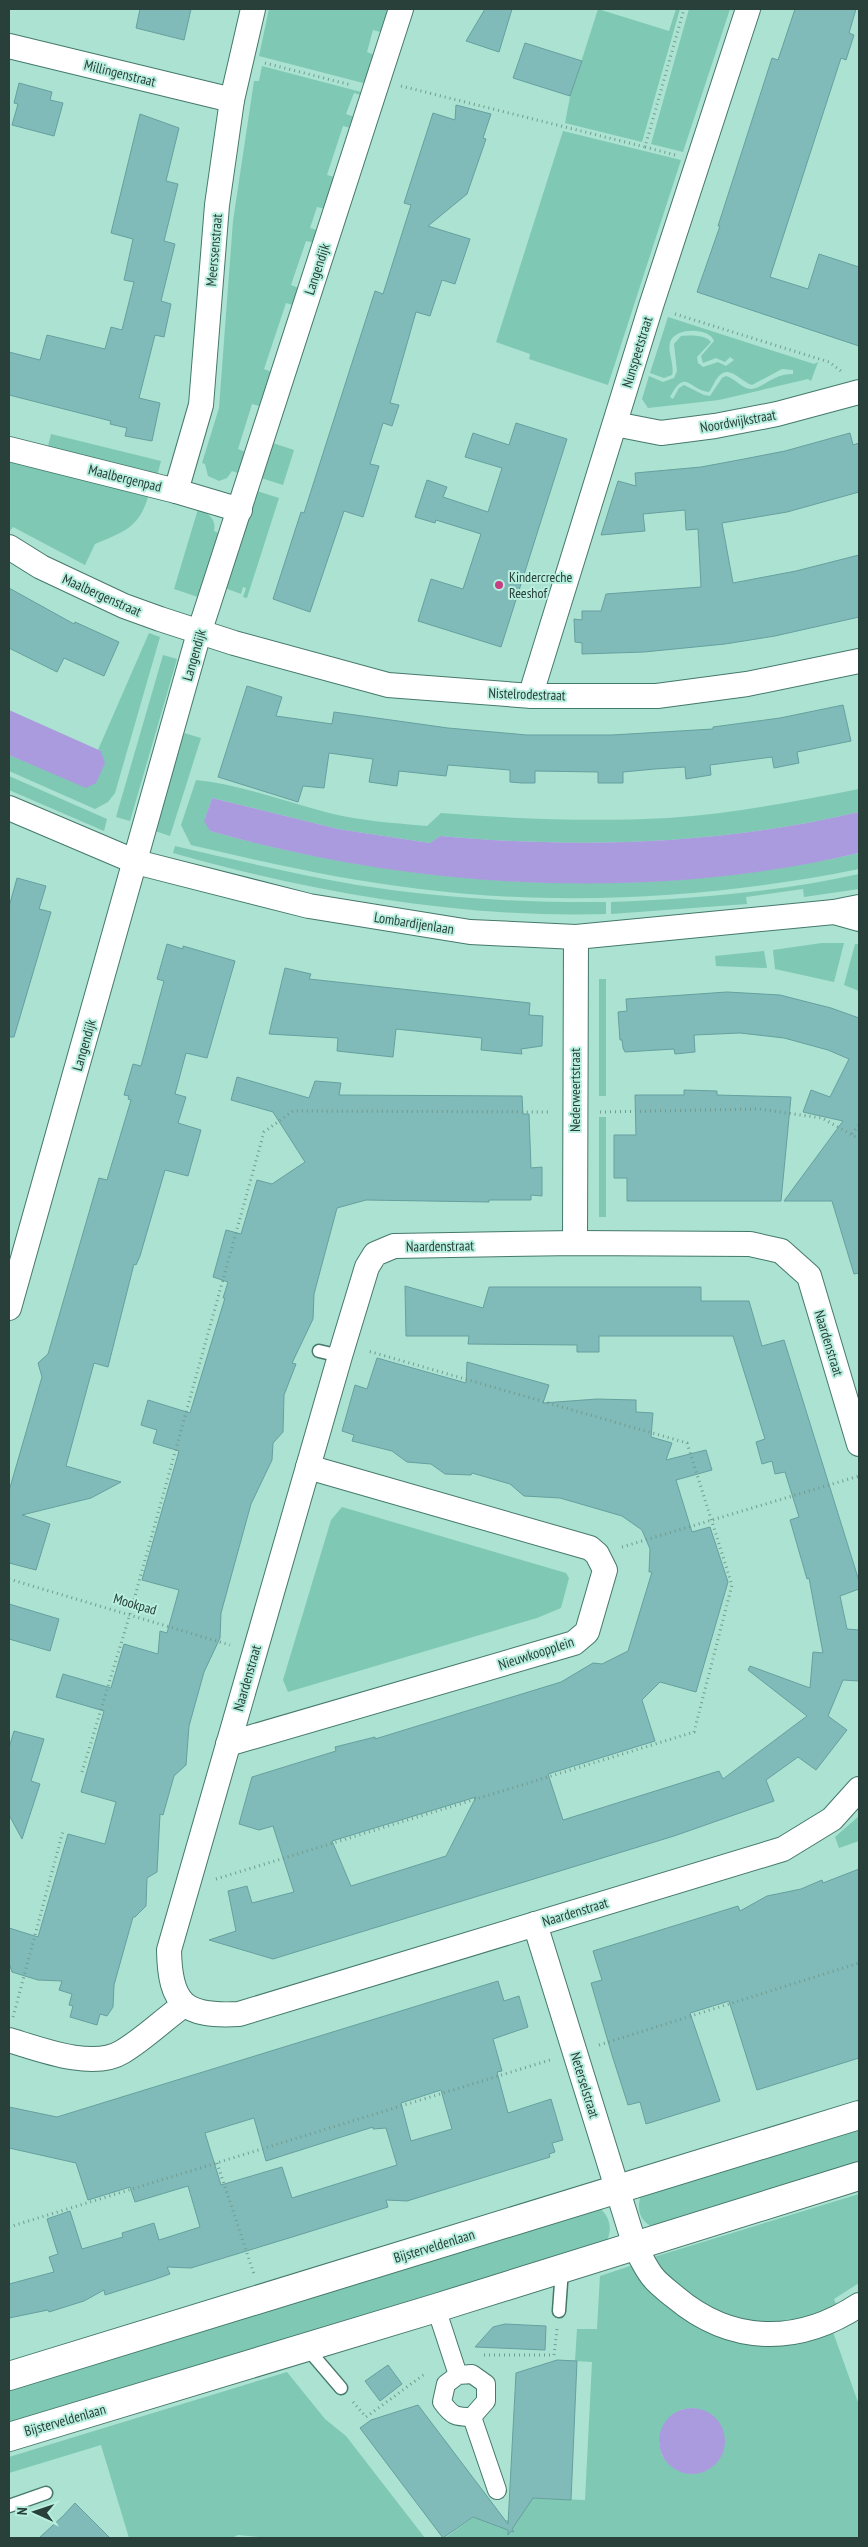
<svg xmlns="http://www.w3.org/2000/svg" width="868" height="2547" font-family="'PT Sans Narrow',sans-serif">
  <rect width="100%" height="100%" fill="#abe2d1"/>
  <g fill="#7fc8b3" fill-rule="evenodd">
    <polygon points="269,9 392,9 384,33 373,30 367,52 377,56 367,84 259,56"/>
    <polygon points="598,9 669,31 676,9 680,9 642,142 565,123 570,97"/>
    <polygon points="689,9 730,9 683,152 651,144"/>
    <polygon points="262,66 365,93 364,96 354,93 346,114 357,118 354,129 343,126 327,175 338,178 327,209 317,207 310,228 320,231 316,243 306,241 291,285 301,289 296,306 286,303 264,369 274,373 262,407 252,404 238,449 248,453 241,474 232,471 227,478 219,481 208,476 205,464 202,463 219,408 233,221 254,81 259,81"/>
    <polygon points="563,131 681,160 608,385 529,359 530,354 496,342"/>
    <path d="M668,317L814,364L818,362L811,381L808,379L719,400L648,408L642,399L649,376L663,382L674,378L677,371L674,344L681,336C690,335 706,335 711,342L697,357L698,363L703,367L718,362L726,366L734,360L730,357L725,362L716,358L703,363L701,356L714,341C710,328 678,327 671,340C666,350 675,364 672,375L664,378L650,373ZM782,369L793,370V374C772,374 762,389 751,389C742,389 735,378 726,376L722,378L710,396L704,395L684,385L679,388L673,399L670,397C686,367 689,390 709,392C713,387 715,379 720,375C730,365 743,383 752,385Z"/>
    <polygon points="51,434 161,461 157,476 144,472 145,470 53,449 47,450"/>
    <polygon points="273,443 294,450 283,485 261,478"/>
    <path d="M9,458L150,490C141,526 127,531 95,544L85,565L13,527L9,532Z"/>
    <polygon points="257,491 279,498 247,598 243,597 246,588 243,587 241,594 225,588"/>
    <path d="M198,509C208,512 217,520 214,531L221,534L201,598L174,589Z"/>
    <polygon points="149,633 160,637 115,793 108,802 95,809 9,771 9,755 86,787 96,780 101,751 98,750"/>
    <polygon points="163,655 177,659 130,821 116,817"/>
    <polygon points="184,733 201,738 170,836 155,831"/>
    <polygon points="9,776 107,819 104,831 9,790"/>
    <path d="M196,780C242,785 284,801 329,813C361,821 394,823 427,826L441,813C517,819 592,822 668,818C733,814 796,801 859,789V812C723,844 580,849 440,836L430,843L338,829L212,798L205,818L210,831C420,890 645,901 859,853V869C715,898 567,907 420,889C343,880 267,863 191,845L181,825Z"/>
    <path d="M175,846C235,860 295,874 357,885C439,898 523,903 606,902V914C458,918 315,893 173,853Z"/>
    <path d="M859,874V889L804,897L803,889L746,897L747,904L611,914V902C694,899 777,892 859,874Z"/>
    <polygon points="822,943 844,943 834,982 775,969 773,950"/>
    <polygon points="855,944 859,944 859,991 844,985"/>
    <polygon points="764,951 767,968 716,966 715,956"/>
    <rect x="599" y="979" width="7" height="117"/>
    <rect x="599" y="1117" width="7" height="100"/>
    <polygon points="342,1507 566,1573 569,1578 561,1608 537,1618 288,1692 283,1680 331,1520"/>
    <polygon points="859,1816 859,1841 839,1848 835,1837"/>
    <path d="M859,2121V2168L655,2228C640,2222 636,2210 641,2195Z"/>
    <polygon points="859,2194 859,2283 834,2299 838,2309 798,2322 762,2326 713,2314 669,2280 654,2257"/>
    <path d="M599,2207C610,2217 613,2230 606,2242L9,2429V2383Z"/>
    <path d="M633,2265L665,2304L695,2325L717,2336L833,2332L859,2405V2538H445L475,2516C501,2521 518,2528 531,2498L585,2500L592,2362L575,2361L577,2329H597L600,2276ZM693,2408L713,2415L677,2470L662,2456L659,2443L680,2410Z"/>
    <polygon points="287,2372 325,2419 346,2436 425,2538 271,2538 238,2535 232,2538 129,2538 101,2445 9,2473 9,2457"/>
  </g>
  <g fill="#aa9bde">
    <polygon points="9,710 101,751 105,763 96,783 86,788 9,755"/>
    <path d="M212,798L338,829L430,843L440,836C580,849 723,844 859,812V853C651,902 415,890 210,831L204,821Z"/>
    <circle cx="692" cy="2441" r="33"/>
  </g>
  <g fill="#80bbb9" stroke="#66a09f" fill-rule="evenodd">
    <polygon points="140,9 191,9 184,40 136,28"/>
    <polygon points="485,9 512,9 499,52 466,41"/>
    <polygon points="795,9 856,9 849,33 854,35 846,60 841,58 770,277 808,289 819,254 859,267 859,346 697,292 720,226 718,226 772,58 778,60"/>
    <polygon points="525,43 582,61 570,96 513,78"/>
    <polygon points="19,83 52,92 50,100 63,103 54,136 12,125 18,104 14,103"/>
    <polygon points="456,105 491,114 483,138 486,139 467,194 428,226 470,239 455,284 442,280 430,316 416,312 390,403 399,405 392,426 383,423 370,464 379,466 363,517 344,511 310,612 273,599 301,512 304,513 375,291 383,294 411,205 404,203 433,113 455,120"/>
    <polygon points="140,114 179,128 166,181 178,184 164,241 175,244 161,301 171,304 164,337 155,335 139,398 160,403 152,441 125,436 127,428 110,424 111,421 9,395 9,352 40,360 47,335 105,349 111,327 122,330 134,282 124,280 133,239 111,233"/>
    <polygon points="516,423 567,439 501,647 418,621 431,579 463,589 481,534 436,520 435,523 415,517 427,480 447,487 443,497 488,512 502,468 465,457 473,433 509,445"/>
    <polygon points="850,433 853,445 859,443 859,492 787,512 722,523 733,583 796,571 859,555 859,617 775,636 725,644 644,652 582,654 582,643 575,642 574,619 582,620 582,611 601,611 606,594 701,587 698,529 686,530 685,510 643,514 645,531 601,535 618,481 636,486 635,473 701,467 744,459 785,451"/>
    <polygon points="9,588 74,624 75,622 119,642 104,676 64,658 57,672 9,648"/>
    <polygon points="247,686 282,697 276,716 332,724 334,712 448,728 527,735 612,735 713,729 713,727 780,718 843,705 851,741 797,752 799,763 774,768 772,757 710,765 711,775 686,779 685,767 655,769 623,772 623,783 598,783 598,772 535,771 535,783 522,783 510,782 510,770 448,765 446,776 399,771 397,786 369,782 373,759 329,753 324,788 303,786 298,802 218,777"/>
    <polygon points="17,878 46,886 39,909 51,912 14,1037 9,1037 9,907"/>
    <polygon points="167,944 183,949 183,946 235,961 207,1058 186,1053 175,1094 186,1097 178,1123 201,1130 188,1176 165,1170 140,1256 136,1265 134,1264 108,1367 94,1363 66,1466 121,1482 91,1498 22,1515 50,1524 36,1570 9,1563 9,1491 42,1377 38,1363 48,1354 99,1178 107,1180 131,1100 128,1099 129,1096 124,1095 133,1064 141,1066 164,981 157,979"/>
    <polygon points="285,968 311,974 309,979 530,1003 529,1015 543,1016 542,1046 521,1049 522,1054 481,1050 482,1038 396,1029 393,1057 337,1051 338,1038 269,1034"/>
    <polygon points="727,992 780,995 831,1008 859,1018 859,1273 854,1274 832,1201 784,1201 843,1121 803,1112 811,1090 830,1097 849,1059 828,1050 784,1038 740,1033 694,1035 695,1052 675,1054 674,1049 625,1052 623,1048 622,1040 620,1040 618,1012 627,1011 626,999"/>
    <polygon points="237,1077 309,1098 315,1081 341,1083 339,1095 522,1096 523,1114 529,1114 531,1168 542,1167 542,1196 531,1195 531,1200 489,1200 489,1202 366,1200 337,1208 314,1294 313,1319 292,1363 296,1364 284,1395 283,1432 273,1443 272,1460 251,1504 221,1613 220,1638 204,1672 189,1726 186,1765 174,1776 163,1815 160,1814 157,1872 147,1878 146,1906 135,1917 133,1917 114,1985 113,2007 107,2016 100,2014 97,2025 70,2017 73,2006 69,2005 72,1994 59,1990 62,1981 38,1980 12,1972 9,1963 9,1928 38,1937 68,1834 105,1844 116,1802 81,1792 104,1711 56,1697 63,1674 111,1688 124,1644 158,1654 160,1631 167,1633 179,1590 142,1580 179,1451 153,1443 157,1430 141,1425 148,1400 190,1413 225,1298 223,1298 228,1282 213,1277 226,1230 241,1234 257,1180 272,1184 305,1162 273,1112 231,1100"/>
    <polygon points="684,1090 717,1091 717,1095 791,1097 781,1201 627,1201 627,1178 614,1178 614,1135 636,1135 635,1095 684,1095"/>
    <path d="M405,1286L483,1308L489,1287H701V1301H749L762,1346L784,1340L859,1581V1589L840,1596L847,1629L859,1630V1681L843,1680L828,1716L847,1730L816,1770L798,1757L766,1780L774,1801L674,1836L273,1959L209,1940L236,1931L228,1891L247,1886L252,1903L294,1892L273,1826L259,1830L239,1824L252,1777L336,1751L335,1747L375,1737V1739L561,1682L593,1663L602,1664L628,1651L652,1572H649L650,1549L642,1530L622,1516L560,1498L524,1496L510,1484L472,1473L471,1475L445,1474L431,1464L407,1462L392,1451L352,1441L354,1435L342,1431L355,1385L367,1389L377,1358L466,1383L467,1362L549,1385L543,1403L597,1399L636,1400V1412L653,1413L651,1437L672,1443L666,1460L706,1450L712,1470L676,1480L692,1532L710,1527L728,1582L696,1692L660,1682L642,1700L655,1741L548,1774L563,1820L719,1771L723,1779L807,1716L748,1670L750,1666L810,1688L813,1652L823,1653L809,1578L807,1579L790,1520L799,1517L785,1472L775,1474L772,1461L762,1464L756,1442L765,1439L733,1336H599V1352H577V1345L468,1344L469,1336H406ZM476,1797L446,1856L351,1886L332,1841Z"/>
    <polygon points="9,1604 59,1619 50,1651 9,1639"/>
    <polygon points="14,1731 44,1739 31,1781 40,1784 22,1839 9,1815 9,1748"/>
    <polygon points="859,1869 859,2058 757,2090 729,2001 690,2013 720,2101 646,2124 640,2102 628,2105 612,2055 591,1983 602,1980 593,1951 738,1906 740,1911 767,1896 801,1889 822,1880 823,1883"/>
    <path d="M498,1981L504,2001L519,1996L528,2027L493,2039L502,2071L497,2072L508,2113L551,2099L563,2140L552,2143L555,2152L549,2154L550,2157L407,2201L386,2200L388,2207L302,2234L191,2268L167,2267L170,2274L153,2280L105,2295L104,2290L84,2301L49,2312L48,2310L9,2318V2284L54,2272L49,2257L58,2254L47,2219L70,2211L82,2249L123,2237L122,2233L154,2223L159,2240L200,2227L188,2186L135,2202L130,2187L88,2200L76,2163L9,2148V2107L57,2117ZM441,2090L452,2129L411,2141L401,2103ZM254,2118L266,2161L373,2127V2129L386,2128L397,2165L292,2198L282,2167L221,2185L205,2133Z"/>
    <polygon points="505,2324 546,2326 545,2350 475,2347 493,2327"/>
    <polygon points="557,2360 577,2361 571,2500 533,2498 512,2529 514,2532 511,2531 508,2535 508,2530 473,2517 443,2538 360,2428 371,2420 418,2405 508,2524 516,2373"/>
    <polygon points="388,2365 402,2384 380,2401 365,2381"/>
    <polygon points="75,2503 110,2538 39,2538 63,2516"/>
  </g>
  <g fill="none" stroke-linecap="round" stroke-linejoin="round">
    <defs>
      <g id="service">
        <polyline points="319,1351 340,1356"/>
        <polyline points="559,2311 562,2269"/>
        <polyline points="306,2347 341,2388"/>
        <polyline points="9,2506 46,2493"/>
      </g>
      <g id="pedestrian">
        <path d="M436,2308L458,2375L446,2384L442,2402C452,2416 455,2417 472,2417L486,2401V2384L472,2374L458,2375"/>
        <polyline points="472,2417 497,2490"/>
      </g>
      <g id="minor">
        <polyline points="9,46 232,100"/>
        <polyline points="615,424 661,433 715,426 777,414 859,392"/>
        <polyline points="9,449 176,491 240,510"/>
        <polyline points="176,491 201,405 217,205 232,100 253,9"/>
        <polyline points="9,547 41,567 124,606 160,619 234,643 388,685 532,696 657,696 747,684 859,661"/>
        <polyline points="532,696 534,684 651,306 748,9"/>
        <polyline points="9,808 136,862 309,906 470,932 576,937 834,912"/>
        <polyline points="859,907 834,912 859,919"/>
        <polyline points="575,1243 576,937"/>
        <polyline points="9,1308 199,633 401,9"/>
        <path d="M859,1444L809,1276L781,1251L750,1244L575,1243L394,1246L375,1254L367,1267L340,1356L169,1950C170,2005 185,2017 239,2014L783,1849L832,1819L859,1789"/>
        <polyline points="228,1744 574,1643 587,1632 605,1570 597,1554 590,1548 308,1467"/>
        <path d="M535,1924L635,2246C640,2256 645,2267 652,2276C658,2284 668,2291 675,2297C732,2345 798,2345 859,2305"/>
        <path d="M9,2040C39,2049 93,2070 122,2052C144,2039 163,2020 184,2005"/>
      </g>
      <g id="tertiary">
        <polyline points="9,2376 859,2115"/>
        <polyline points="9,2437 436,2308 859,2176"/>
      </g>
    </defs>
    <use href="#service" stroke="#45796b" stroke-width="15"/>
    <use href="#pedestrian" stroke="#45796b" stroke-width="20"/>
    <use href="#minor" stroke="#45796b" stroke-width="26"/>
    <use href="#tertiary" stroke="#45796b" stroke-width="30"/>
    <g stroke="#729b8e" stroke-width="3" stroke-dasharray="1 4" stroke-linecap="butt">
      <polyline points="265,63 351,85"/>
      <polyline points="401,86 645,147"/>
      <polyline points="675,155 645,147 684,9"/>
      <polyline points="675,314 829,362 841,371"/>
      <polyline points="600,1112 759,1109 822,1118 859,1139"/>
      <polyline points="852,1134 859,1125"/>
      <polyline points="622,1547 859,1476"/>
      <polyline points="9,1579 230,1645"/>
      <polyline points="82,1772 130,1614 264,1132 293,1111 551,1112"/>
      <polyline points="216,1879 694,1732 732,1585 687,1443 368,1351"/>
      <polyline points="13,2017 63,1831"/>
      <polyline points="599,2045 859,1963"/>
      <polyline points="217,2163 254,2274"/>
      <polyline points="9,2227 550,2060"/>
      <polyline points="484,2355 554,2355 557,2329"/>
      <polyline points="353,2402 366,2417 426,2373"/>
    </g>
    <use href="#service" stroke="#fff" stroke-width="12"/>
    <use href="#pedestrian" stroke="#fff" stroke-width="18"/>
    <use href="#minor" stroke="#fff" stroke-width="24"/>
    <use href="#tertiary" stroke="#fff" stroke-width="28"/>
  </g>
  <circle fill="#c53f81" stroke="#b8efde" stroke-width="2" cx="499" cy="585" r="5"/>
  <g text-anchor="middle" stroke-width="4" stroke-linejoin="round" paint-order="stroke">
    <g font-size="14" fill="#293f39" stroke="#b8efde">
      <text transform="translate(120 73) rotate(14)" y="5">Millingenstraat</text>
      <text transform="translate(214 250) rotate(-85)" y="5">Meerssenstraat</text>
      <text transform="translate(317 269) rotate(-72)" y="5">Langendijk</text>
      <text transform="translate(637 352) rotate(-73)" y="5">Nunspeetstraat</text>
      <text transform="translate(738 421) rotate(-10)" y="5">Noordwijkstraat</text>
      <text transform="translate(125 478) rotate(14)" y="5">Maalbergenpad</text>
      <text transform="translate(102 595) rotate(24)" y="5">Maalbergenstraat</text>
      <text transform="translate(194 655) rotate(-74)" y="5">Langendijk</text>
      <text transform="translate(527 694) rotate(2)" y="5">Nistelrodestraat</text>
      <text transform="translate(414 923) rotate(9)" y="5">Lombardijenlaan</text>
      <text transform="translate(84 1045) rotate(-74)" y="5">Langendijk</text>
      <text transform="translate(575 1090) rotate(-90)" y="5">Nederweertstraat</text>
      <text transform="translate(440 1246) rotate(-1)" y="5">Naardenstraat</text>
      <text transform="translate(829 1343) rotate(73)" y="5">Naardenstraat</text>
      <text transform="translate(135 1604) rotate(16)" y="5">Mookpad</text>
      <text transform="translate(536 1653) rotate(-18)" y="5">Nieuwkoopplein</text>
      <text transform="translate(247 1678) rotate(-74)" y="5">Naardenstraat</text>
      <text transform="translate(575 1912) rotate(-17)" y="5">Naardenstraat</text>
      <text transform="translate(585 2085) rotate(73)" y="5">Neterselstraat</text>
      <text transform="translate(434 2246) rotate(-17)" y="5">Bijsterveldenlaan</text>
      <text transform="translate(65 2420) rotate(-16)" y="5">Bijsterveldenlaan</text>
    </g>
    <g font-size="14" fill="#293f39" stroke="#b8efde" text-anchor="start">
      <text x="509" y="582">Kindercreche<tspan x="509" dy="16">Reeshof</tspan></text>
    </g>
  </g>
  <rect width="868" height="2547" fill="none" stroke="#293f39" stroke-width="20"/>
  <g transform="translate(35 2512) rotate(273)" stroke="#b8efde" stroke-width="4" paint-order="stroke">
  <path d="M0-4L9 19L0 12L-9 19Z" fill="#293f39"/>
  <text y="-8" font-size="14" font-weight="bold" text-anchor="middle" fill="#293f39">N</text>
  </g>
</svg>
